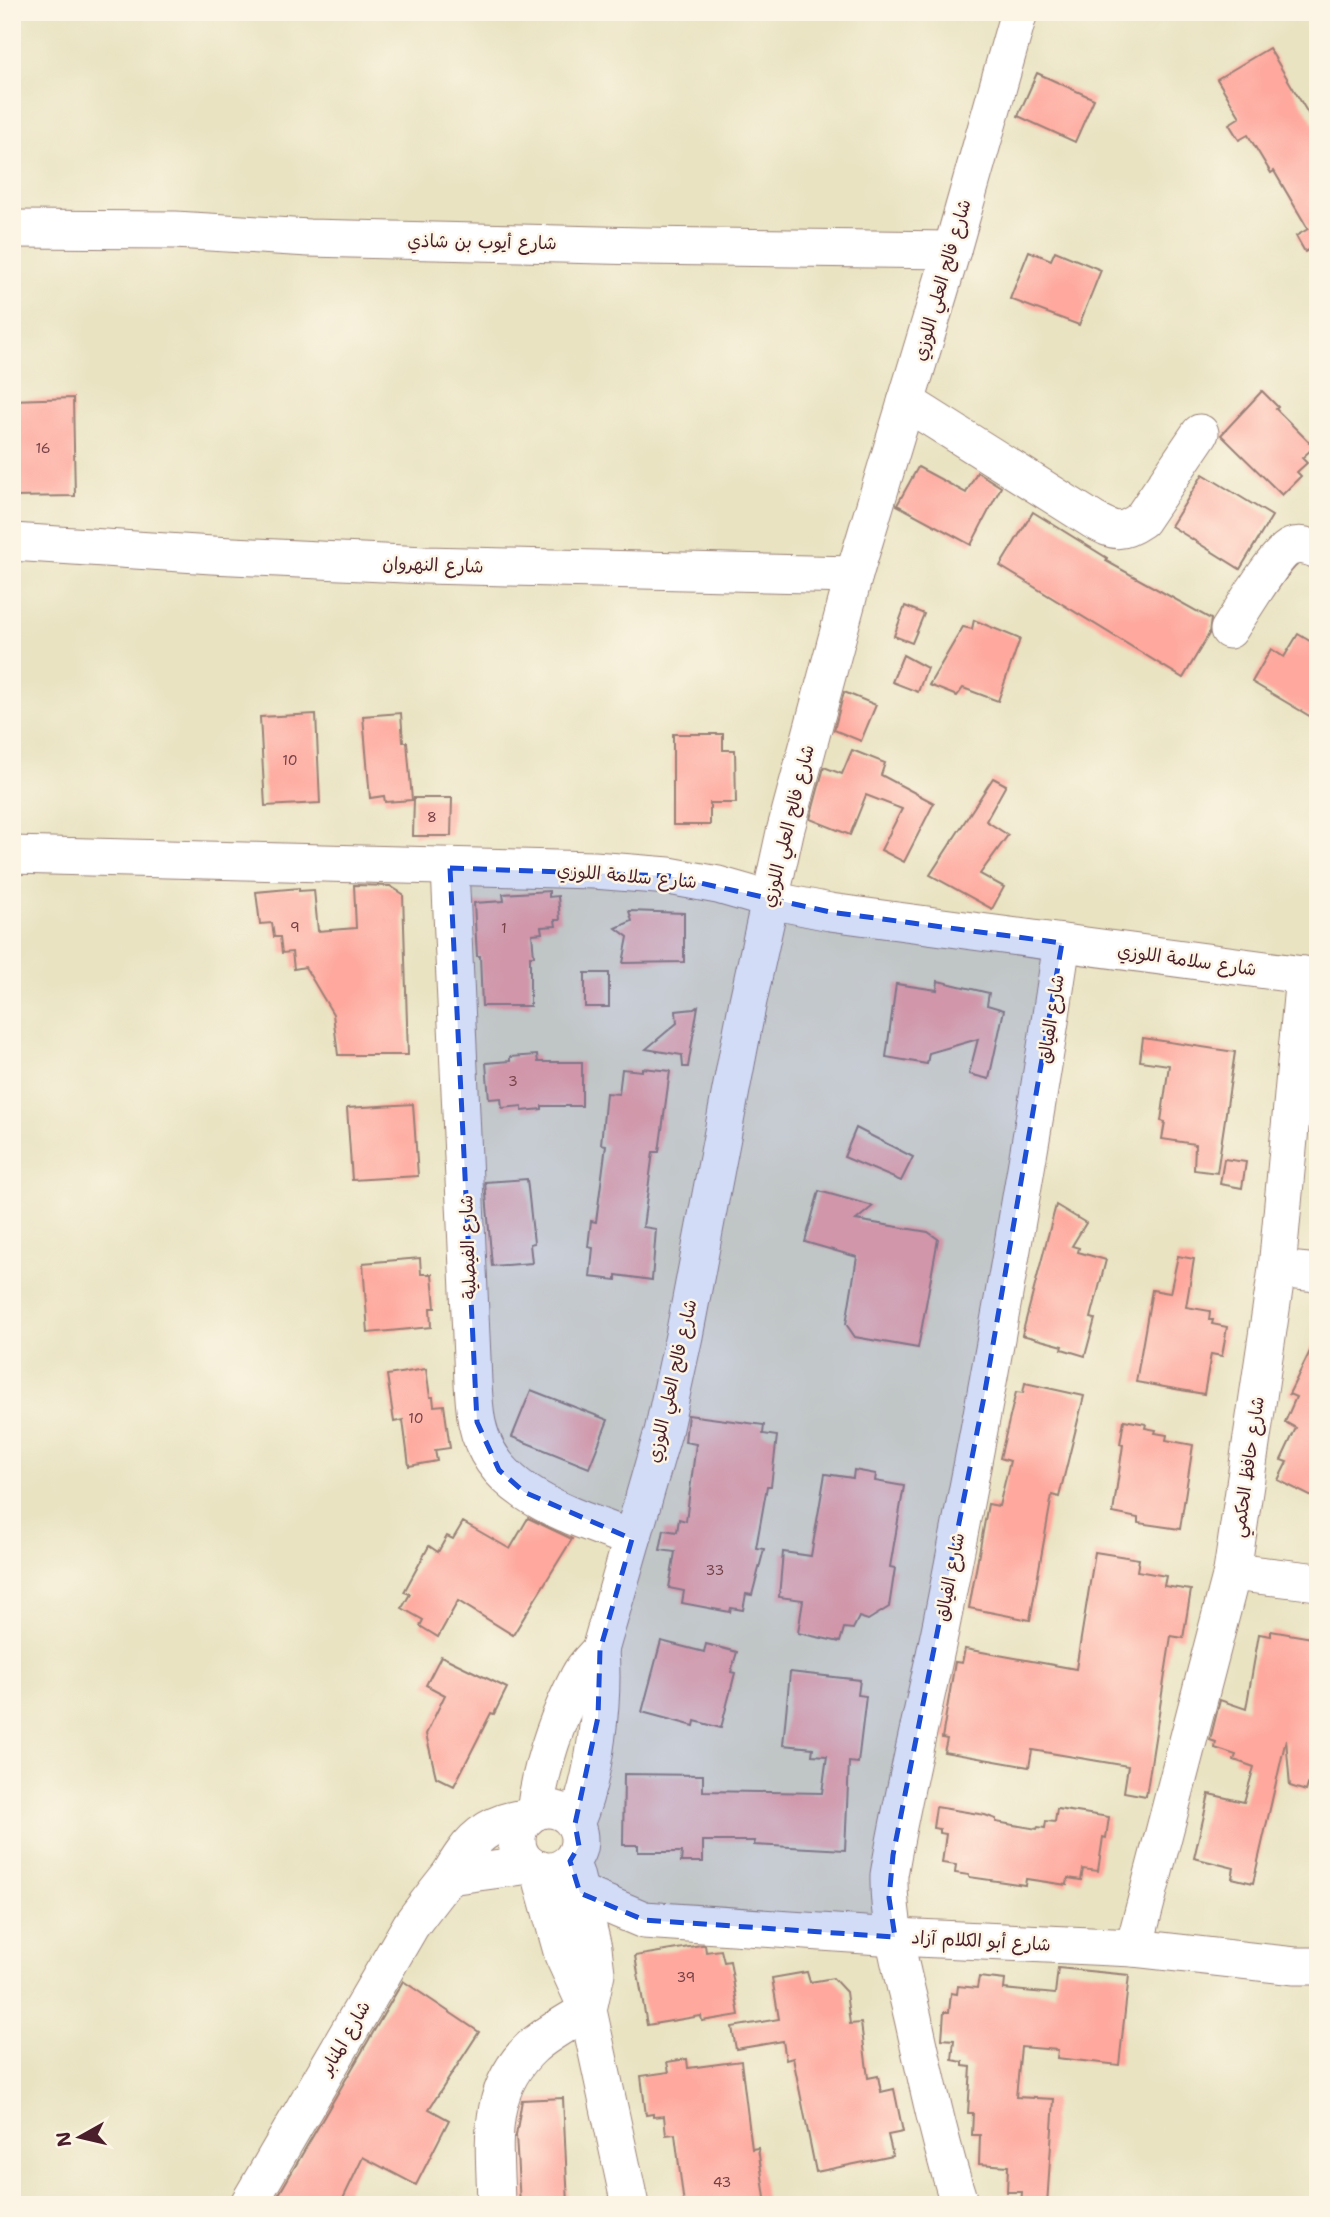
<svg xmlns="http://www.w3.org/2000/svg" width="1330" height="2217" font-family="'Shantell Sans','Playpen Sans Arabic',sans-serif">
  <rect width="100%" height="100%" fill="#fcf5e5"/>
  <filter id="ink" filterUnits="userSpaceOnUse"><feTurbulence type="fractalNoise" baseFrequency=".0143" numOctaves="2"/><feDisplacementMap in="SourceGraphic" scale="14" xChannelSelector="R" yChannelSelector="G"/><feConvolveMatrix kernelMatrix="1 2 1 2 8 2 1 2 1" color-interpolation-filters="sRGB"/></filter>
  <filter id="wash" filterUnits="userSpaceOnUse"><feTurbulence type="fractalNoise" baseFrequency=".00686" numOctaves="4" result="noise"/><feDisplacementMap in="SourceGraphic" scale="28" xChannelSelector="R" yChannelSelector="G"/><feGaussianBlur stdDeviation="1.57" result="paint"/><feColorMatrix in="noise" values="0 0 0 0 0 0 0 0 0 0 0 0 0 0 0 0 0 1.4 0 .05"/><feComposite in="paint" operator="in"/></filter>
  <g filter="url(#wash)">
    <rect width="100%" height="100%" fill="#e9e3c2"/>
    <g id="blocks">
      <g fill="#fea89e">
        <polygon points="1269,48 1318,130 1318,245 1305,252 1296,236 1308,229 1274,171 1271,173 1248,135 1239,140 1229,124 1240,117 1217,79"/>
        <polygon points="1037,73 1094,99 1075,142 1018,116"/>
        <polygon points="1029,251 1051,260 1055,251 1101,270 1079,325 1010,299"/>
        <polygon points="1262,391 1278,407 1276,409 1314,447 1302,458 1307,463 1297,472 1301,476 1282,495 1221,435"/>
        <polygon points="73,398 75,496 12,497 12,400"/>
        <polygon points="918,467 966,493 977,472 1001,487 971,545 897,505"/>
        <polygon points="1203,474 1272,516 1240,569 1171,526"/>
        <polygon points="1033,512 1107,558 1106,561 1211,619 1209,634 1183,678 1000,566"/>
        <polygon points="905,606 924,614 912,643 894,636"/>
        <polygon points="974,620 1020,639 998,701 963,688 957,696 929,685 963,627 972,629"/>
        <polygon points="1298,634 1318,646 1318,721 1252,682 1271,649 1284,657"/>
        <polygon points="903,655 927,668 918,692 892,682"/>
        <polygon points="844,692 876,705 861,741 834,730"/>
        <polygon points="401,713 403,742 407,742 412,800 385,802 384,796 370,798 363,716"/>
        <polygon points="316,714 320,803 265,806 260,717"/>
        <polygon points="673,734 723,734 723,750 735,750 736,803 710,803 710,825 673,825"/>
        <polygon points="852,750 885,763 881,775 934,803 904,862 881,850 902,809 866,795 850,835 810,819 824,767 842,774"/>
        <polygon points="993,778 1006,785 986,821 1008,835 980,874 1004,887 992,909 930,875"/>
        <polygon points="414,798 452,798 451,836 413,836"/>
        <polygon points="354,885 390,886 403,894 408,1055 338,1055 333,1014 305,967 294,969 292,952 282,953 280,937 274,937 272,923 260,924 256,892 299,888 299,891 314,890 318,931 356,928"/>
        <polygon points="549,891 549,897 558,896 560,920 555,920 556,926 541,927 542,933 532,934 534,956 530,956 530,1006 482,1006 480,956 477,956 474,903 504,901 503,894"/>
        <polygon points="629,911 684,913 684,962 623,963 628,937 616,928 632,921"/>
        <rect x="585" y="973" width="24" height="34"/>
        <polygon points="938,981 989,993 987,1005 1004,1010 989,1079 969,1074 978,1039 929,1053 927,1064 886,1057 896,984 937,990"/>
        <polygon points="698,1006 688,1067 683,1067 682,1055 646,1049 677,1023 676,1011 694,1009"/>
        <polygon points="1143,1038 1235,1052 1217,1173 1194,1170 1195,1144 1162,1139 1165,1122 1161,1121 1169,1065 1140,1061"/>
        <polygon points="537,1055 538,1062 582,1062 582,1106 542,1106 542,1109 522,1111 522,1106 502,1108 501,1098 489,1099 486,1063 510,1061 510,1057"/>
        <polygon points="642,1068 670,1071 659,1152 653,1152 643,1227 656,1229 652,1280 616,1275 616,1280 590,1277 593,1248 588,1247 591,1221 596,1222 606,1145 601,1144 606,1093 619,1094 622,1069 642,1071"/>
        <polygon points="413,1104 418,1176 352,1180 347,1108"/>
        <polygon points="856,1128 913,1157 901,1181 844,1157"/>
        <polygon points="1224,1159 1246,1162 1242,1188 1220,1184"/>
        <polygon points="527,1179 534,1243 530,1244 532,1263 492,1266 485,1182"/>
        <polygon points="819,1191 873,1206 856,1220 928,1232 938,1239 918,1348 855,1337 846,1324 857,1257 805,1242"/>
        <polygon points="1056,1205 1086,1223 1072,1246 1079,1248 1078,1252 1106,1260 1091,1318 1095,1319 1085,1356 1062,1349 1063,1346 1022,1335"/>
        <polygon points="1178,1256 1194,1259 1186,1307 1210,1311 1209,1320 1213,1320 1212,1324 1227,1327 1222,1356 1211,1354 1204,1394 1136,1382 1152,1290 1170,1293"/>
        <polygon points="420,1258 421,1274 432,1274 435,1308 430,1308 431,1327 368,1333 363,1263"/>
        <polygon points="1318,1335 1318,1500 1278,1480 1287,1462 1281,1460 1296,1428 1285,1422 1296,1397 1289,1394"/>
        <polygon points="426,1369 430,1397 433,1397 434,1406 444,1405 450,1448 435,1450 437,1461 409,1466 403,1420 394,1422 387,1375"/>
        <polygon points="1025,1383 1084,1396 1059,1497 1052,1495 1030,1620 969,1608 988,1504 999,1506 1010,1461 1000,1458 1016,1392 1023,1393"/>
        <polygon points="531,1390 608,1420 589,1468 512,1437"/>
        <polygon points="688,1415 764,1425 763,1434 777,1436 771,1486 767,1486 756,1548 764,1549 752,1595 746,1594 743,1610 731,1608 730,1612 682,1603 684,1591 669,1588 675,1552 660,1550 664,1530 677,1532 679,1519 686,1521 696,1444 685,1442"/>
        <polygon points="1124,1420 1146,1424 1145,1428 1156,1430 1155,1433 1167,1435 1166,1440 1193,1445 1180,1529 1138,1523 1138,1518 1113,1513 1123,1445 1120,1444"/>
        <polygon points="854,1470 876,1474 875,1481 904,1486 890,1567 895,1568 889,1607 868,1620 859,1617 853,1629 844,1628 840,1642 798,1633 803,1600 779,1597 783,1552 811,1556 825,1474 853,1478"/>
        <polygon points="528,1518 572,1539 513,1635 458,1601 438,1637 420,1626 423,1620 402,1608 410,1594 404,1592 429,1546 438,1552 447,1536 453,1539 463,1522 510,1549"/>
        <polygon points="1095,1552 1139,1559 1137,1571 1166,1576 1164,1586 1191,1590 1183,1638 1171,1636 1146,1796 1124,1792 1128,1766 1032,1750 1029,1767 944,1752 947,1739 942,1738 955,1662 962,1663 965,1649 1076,1669"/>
        <polygon points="1271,1631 1318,1639 1318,1753 1306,1791 1290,1786 1286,1739 1253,1883 1232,1878 1234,1868 1194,1858 1209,1794 1244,1802 1254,1767 1234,1760 1236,1755 1215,1748 1216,1742 1210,1740 1220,1700 1246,1709 1259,1634 1271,1636"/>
        <polygon points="661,1641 704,1652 706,1644 737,1652 731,1672 735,1673 721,1728 695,1721 694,1726 642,1712"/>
        <polygon points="441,1656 507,1688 494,1714 491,1713 454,1786 436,1777 426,1734 445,1695 426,1685"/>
        <polygon points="790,1672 860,1680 858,1695 866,1696 858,1763 849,1762 845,1850 754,1845 755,1841 703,1841 703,1862 681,1862 682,1852 638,1852 638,1845 623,1845 624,1774 703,1775 703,1791 822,1793 827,1756 812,1755 813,1748 783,1745"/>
        <polygon points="936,1807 985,1815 996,1819 996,1822 1037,1829 1038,1827 1045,1828 1046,1821 1055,1822 1057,1809 1109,1817 1106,1838 1103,1837 1098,1871 1083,1869 1081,1880 1068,1878 1067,1885 1026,1879 1025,1885 969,1877 969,1875 955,1873 956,1865 942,1863 946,1834 940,1833 940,1829 933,1828"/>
        <polygon points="701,1945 705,1945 706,1952 721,1950 724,1962 730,1961 739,2015 702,2021 701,2016 647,2025 635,1956"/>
        <polygon points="1058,1968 1129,1975 1119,2065 1057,2058 1058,2050 1021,2047 1016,2097 1054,2099 1047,2205 1021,2205 1022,2192 1007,2192 1008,2166 979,2164 980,2135 972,2135 973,2113 968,2113 971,2067 963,2066 963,2062 952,2060 954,2040 942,2039 944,2012 949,2012 951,1993 957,1994 958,1986 977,1988 979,1977 1005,1980 1004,1989 1055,1994"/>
        <polygon points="807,1972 810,1982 833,1978 846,1992 850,2024 861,2023 868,2078 878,2076 881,2092 894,2089 903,2132 888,2135 893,2156 816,2172 793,2058 786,2060 783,2041 736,2049 732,2027 779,2019 772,1978"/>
        <polygon points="403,1981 479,2032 429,2109 449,2120 416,2185 363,2157 340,2205 282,2205 275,2201"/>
        <polygon points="687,2059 688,2068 741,2061 752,2149 758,2148 766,2205 684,2205 675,2134 666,2135 664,2116 653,2117 653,2114 646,2115 641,2076 669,2072 667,2062"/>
        <polygon points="563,2098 568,2205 520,2205 516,2135 522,2100"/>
      </g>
    </g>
  </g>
  <g filter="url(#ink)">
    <use href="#blocks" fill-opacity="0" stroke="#9a8176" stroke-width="2"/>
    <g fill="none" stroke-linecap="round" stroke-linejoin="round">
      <defs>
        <g id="minor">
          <polyline points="12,229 175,230 309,238 641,246 952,250"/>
          <path d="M906,402L1093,520C1114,531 1119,535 1141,520L1200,433"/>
          <polyline points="12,542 212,555 425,565 854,575"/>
          <path d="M1229,630C1240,614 1276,552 1291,547C1301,543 1309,547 1318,550"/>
          <polyline points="12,855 594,870 669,876 718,885 770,900 830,912 1318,977"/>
          <path d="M450,868L472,1358C473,1379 473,1402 477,1423C492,1496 572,1515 632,1539"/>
          <polyline points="1277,1269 1318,1273"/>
          <polyline points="1232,1572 1318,1582"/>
          <circle cx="548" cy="1840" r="31"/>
          <path d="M535,1812C541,1765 557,1718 579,1676C584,1666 593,1658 600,1650"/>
          <path d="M575,1824C595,1778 604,1700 600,1650L663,1432L684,1336L748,1001L785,832L854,575L952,250L1019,12"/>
          <polyline points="539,1869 563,1955 588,2010 630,2205"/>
          <polyline points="575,1874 593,1948 596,1973 588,2010"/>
          <polyline points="449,1876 530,1865"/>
          <polyline points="580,1893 644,1920 895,1937 1134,1948 1295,1966 1318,1966"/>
          <polyline points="1134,1948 1232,1572 1277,1269 1304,975"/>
          <path d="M248,2205L411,1925C423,1909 435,1893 448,1877C453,1870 457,1862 463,1854C479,1831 499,1820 527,1818"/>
          <path d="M496,2205C495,2146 484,2091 533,2046C549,2032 570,2021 588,2010"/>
          <path d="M960,2205C940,2144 927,2081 913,2018C902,1971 888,1924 889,1875C903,1792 924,1709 941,1626C986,1400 1028,1172 1062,943"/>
        </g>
      </defs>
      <use href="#minor" stroke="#9a8176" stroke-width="39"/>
      <use href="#minor" stroke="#fff" stroke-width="37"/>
    </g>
  </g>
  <path fill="#1d4ed8" fill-opacity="0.2" stroke="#1d4ed8" stroke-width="5" stroke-dasharray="14 9" stroke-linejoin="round" d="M450,868L669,876L830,912L1062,943L984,1397L893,1855L889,1898L895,1937L644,1920L580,1893L570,1861L579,1846L575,1824L598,1717L600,1650L632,1539L524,1492L499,1470L477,1422Z"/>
  <g text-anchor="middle" stroke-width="5" stroke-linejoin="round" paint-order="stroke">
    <g font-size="14" fill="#774148">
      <text x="43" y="453">16</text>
      <text x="290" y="765">10</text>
      <text x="432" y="822">8</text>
      <text x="295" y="932">9</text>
      <text x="504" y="933">1</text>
      <text x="513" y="1086">3</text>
      <text x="416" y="1423">10</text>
      <text x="715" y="1575">33</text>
      <text x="686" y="1982">39</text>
      <text x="722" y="2187">43</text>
    </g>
    <g font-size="18" fill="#4a1f2b" stroke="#fcf5e5">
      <text transform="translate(482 242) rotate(1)" y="6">شارع أيوب بن شاذي</text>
      <text transform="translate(942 280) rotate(-74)" y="6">شارع فالح العلي اللوزي</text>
      <text transform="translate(433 565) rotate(2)" y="6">شارع النهروان</text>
      <text transform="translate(788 826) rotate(-76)" y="6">شارع فالح العلي اللوزي</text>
      <text transform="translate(627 876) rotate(5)" y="6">شارع سلامة اللوزي</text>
      <text transform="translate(1187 960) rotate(8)" y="6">شارع سلامة اللوزي</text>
      <text transform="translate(1051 1019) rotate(-81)" y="6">شارع الفيالق</text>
      <text transform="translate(468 1247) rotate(-92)" y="6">شارع الفيصلية</text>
      <text transform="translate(672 1381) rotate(-77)" y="6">شارع فالح العلي اللوزي</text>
      <text transform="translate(1248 1467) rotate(-82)" y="6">شارع حافظ الحكمي</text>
      <text transform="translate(950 1577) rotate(-79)" y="6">شارع الفيالق</text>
      <text transform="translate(981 1941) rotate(3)" y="6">شارع أبو الكلام آزاد</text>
      <text transform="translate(345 2038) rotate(-60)" y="6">شارع المنابر</text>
    </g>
  </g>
  <rect width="1330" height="2217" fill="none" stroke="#fcf5e5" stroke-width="42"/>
  <g transform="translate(80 2137) rotate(262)" stroke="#fcf5e5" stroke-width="5" paint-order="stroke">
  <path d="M0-5L12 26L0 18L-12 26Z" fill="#4a1f2b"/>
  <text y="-10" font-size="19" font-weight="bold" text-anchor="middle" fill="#4a1f2b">N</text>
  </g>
</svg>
